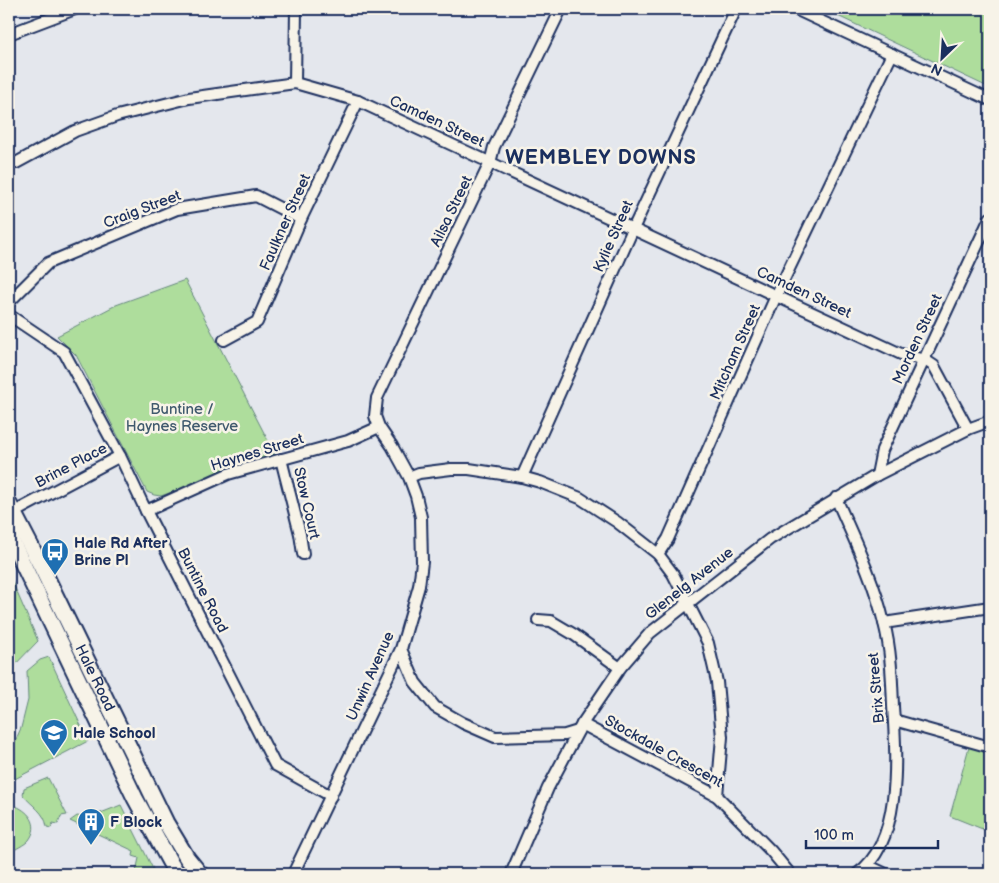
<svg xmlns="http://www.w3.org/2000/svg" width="999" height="883" font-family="'Balsamiq Sans',sans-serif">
  <rect width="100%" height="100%" fill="#e4e7ed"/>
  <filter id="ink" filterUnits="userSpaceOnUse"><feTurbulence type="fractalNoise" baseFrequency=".02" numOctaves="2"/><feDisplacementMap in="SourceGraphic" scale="10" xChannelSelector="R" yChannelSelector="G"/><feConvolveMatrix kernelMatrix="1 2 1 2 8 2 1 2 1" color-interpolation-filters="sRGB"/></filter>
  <g filter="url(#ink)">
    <g fill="#aedd9c" stroke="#64867d">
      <polygon points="823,9 990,9 990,88"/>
      <polygon points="185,280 275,454 161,496 154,495 147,492 76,355 57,336 116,305"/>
      <polygon points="9,574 38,641 9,671"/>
      <polygon points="49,657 88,741 9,782 9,755 21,728 28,700 27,671 40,660"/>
      <polygon points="969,747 990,753 990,832 950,816"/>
      <path d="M48,778L67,815L61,816L58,824L53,823L51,828L47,827C45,812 32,806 23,795L24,788Z"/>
      <path d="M13,805C28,810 41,824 29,840C25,845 15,849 9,853V806Z"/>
      <polygon points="121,805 155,873 155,874 140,874 136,872 139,858 133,856 134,851 70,821 77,816 88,818"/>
    </g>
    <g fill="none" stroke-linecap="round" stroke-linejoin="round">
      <defs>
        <g id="street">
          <polyline points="795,9 990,100"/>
          <polyline points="9,34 75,9"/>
          <polyline points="295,83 296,9"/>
          <polyline points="9,163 16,163 75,131 117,116 189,98 295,83 358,101 901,354 925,360 934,366 968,429"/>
          <polyline points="9,302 48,263 177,209 256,196 301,219"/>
          <polyline points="9,315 64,352 120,456 146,511 275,765 331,796"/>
          <polyline points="224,340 257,322 301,219 358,101"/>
          <polyline points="281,459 300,534 303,554"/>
          <polyline points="877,475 882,450 990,218"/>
          <polyline points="409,477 419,473 451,469 469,469 522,477 540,482 580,498 617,522 658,554 673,574 708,643 717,682 722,737 717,796"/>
          <polyline points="522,477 633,229 736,9"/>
          <path d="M836,498C854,539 874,580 884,623C891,649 892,679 893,706C896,755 903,842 857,874"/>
          <polyline points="146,511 228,474 348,441 379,427"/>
          <polyline points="9,515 120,456"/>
          <polyline points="658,554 668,539 776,296 892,54"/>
          <polyline points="538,620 551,621 573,634 620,668"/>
          <polyline points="884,623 990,607"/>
          <polyline points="401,649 415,682 435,707 463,723 495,737 565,735 578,731"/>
          <polyline points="894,720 990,747"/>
          <polyline points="582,724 717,796 771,851 790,874"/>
          <polyline points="869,866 886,874"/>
          <polyline points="293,874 401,649 419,586 422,562 421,517 416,496 409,477 392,446 379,427 375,416 377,398 490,163 494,147 561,9"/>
          <polyline points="511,874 548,788 582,724 620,668 650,633 770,539 877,475 968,429 990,421"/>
        </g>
        <g id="primary">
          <path id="s1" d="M9,504L40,564L166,823L187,858L200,874"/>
          <polyline points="9,535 135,798 172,866 178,874"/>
        </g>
      </defs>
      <use href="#street" stroke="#1b2f5e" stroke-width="14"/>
      <use href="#primary" stroke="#1b2f5e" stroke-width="19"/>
      <use href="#street" stroke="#f7f3e8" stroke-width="10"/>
      <use href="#primary" stroke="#f7f3e8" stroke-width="15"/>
    </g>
  </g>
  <defs>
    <symbol id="bus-pin" viewBox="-11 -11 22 30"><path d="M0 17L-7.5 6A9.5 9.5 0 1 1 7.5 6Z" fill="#1f6fb2" stroke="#f7f3e8"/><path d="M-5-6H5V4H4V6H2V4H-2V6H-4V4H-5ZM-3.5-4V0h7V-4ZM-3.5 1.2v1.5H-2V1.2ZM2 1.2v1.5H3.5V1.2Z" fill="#fff"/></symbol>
    <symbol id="school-pin" viewBox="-11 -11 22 30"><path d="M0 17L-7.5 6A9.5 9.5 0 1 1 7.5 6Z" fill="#1f6fb2" stroke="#f7f3e8"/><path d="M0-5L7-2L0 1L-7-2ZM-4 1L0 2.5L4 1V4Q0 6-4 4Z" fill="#fff"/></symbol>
    <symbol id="building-pin" viewBox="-11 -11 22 30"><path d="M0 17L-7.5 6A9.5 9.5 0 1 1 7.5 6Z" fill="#1f6fb2" stroke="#f7f3e8"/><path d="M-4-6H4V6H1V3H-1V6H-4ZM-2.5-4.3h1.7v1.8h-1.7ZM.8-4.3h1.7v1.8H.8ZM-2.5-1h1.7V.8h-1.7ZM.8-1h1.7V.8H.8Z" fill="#fff"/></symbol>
  </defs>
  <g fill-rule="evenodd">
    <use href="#bus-pin" x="39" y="536" width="32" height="43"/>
    <use href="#school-pin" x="38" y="717" width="32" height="43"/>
    <use href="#building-pin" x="75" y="806" width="32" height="43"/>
  </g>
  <g text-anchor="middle" stroke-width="5" stroke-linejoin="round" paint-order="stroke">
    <g font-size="15" fill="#1b2f5e" stroke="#f7f3e8">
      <text transform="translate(437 121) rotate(25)" y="5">Camden Street</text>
      <text transform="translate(142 209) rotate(-21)" y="5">Craig Street</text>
      <text transform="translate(451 211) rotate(-64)" y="5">Ailsa Street</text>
      <text transform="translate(285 222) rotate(-66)" y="5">Faulkner Street</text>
      <text transform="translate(613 236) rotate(-66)" y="5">Kylie Street</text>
      <text transform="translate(804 292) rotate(25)" y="5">Camden Street</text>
      <text transform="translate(917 339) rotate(-65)" y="5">Morden Street</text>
      <text transform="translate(735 352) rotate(-66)" y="5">Mitcham Street</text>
      <text transform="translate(257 452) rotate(-17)" y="5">Haynes Street</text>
      <text transform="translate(71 465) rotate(-28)" y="5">Brine Place</text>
      <text transform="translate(307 503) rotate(77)" y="5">Stow Court</text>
      <text transform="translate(689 583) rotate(-38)" y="5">Glenelg Avenue</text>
      <text transform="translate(203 590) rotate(63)" y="5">Buntine Road</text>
      <text transform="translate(370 676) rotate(-66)" y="5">Unwin Avenue</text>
      <text dy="5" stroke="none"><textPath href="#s1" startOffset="194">Hale Road</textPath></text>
      <text transform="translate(876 688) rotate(-95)" y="5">Brix Street</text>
      <text transform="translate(664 751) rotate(29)" y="5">Stockdale Crescent</text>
    </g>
    <g font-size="15" fill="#405a6e" stroke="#f7f3e8">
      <text x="182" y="414">Buntine /<tspan x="182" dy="17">Haynes Reserve</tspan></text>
    </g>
    <g font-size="15" font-weight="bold" fill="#1b2f5e" stroke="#f7f3e8" text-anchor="start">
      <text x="74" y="548">Hale Rd After<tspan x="74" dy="17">Brine Pl</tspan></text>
      <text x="73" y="738">Hale School</text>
      <text x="110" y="827">F Block</text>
    </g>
    <g font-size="20" font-weight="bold" letter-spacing="1" fill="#1b2f5e" stroke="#f7f3e8">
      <text x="601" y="164">WEMBLEY DOWNS</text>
    </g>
  </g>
  <rect width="999" height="883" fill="none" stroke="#f7f3e8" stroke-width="30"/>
  <rect x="15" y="15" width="969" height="853" fill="none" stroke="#1b2f5e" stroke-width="2" filter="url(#ink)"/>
  <g transform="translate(942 58) rotate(205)" stroke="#f7f3e8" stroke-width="4" paint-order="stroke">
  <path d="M0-4L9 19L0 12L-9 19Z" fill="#1b2f5e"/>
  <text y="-8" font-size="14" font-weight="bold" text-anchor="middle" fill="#1b2f5e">N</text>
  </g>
  <path d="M806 840v8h132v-8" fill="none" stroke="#1b2f5e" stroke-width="2.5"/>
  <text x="814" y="840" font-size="15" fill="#1b2f5e" stroke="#f7f3e8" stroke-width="4" paint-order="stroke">100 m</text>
</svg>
